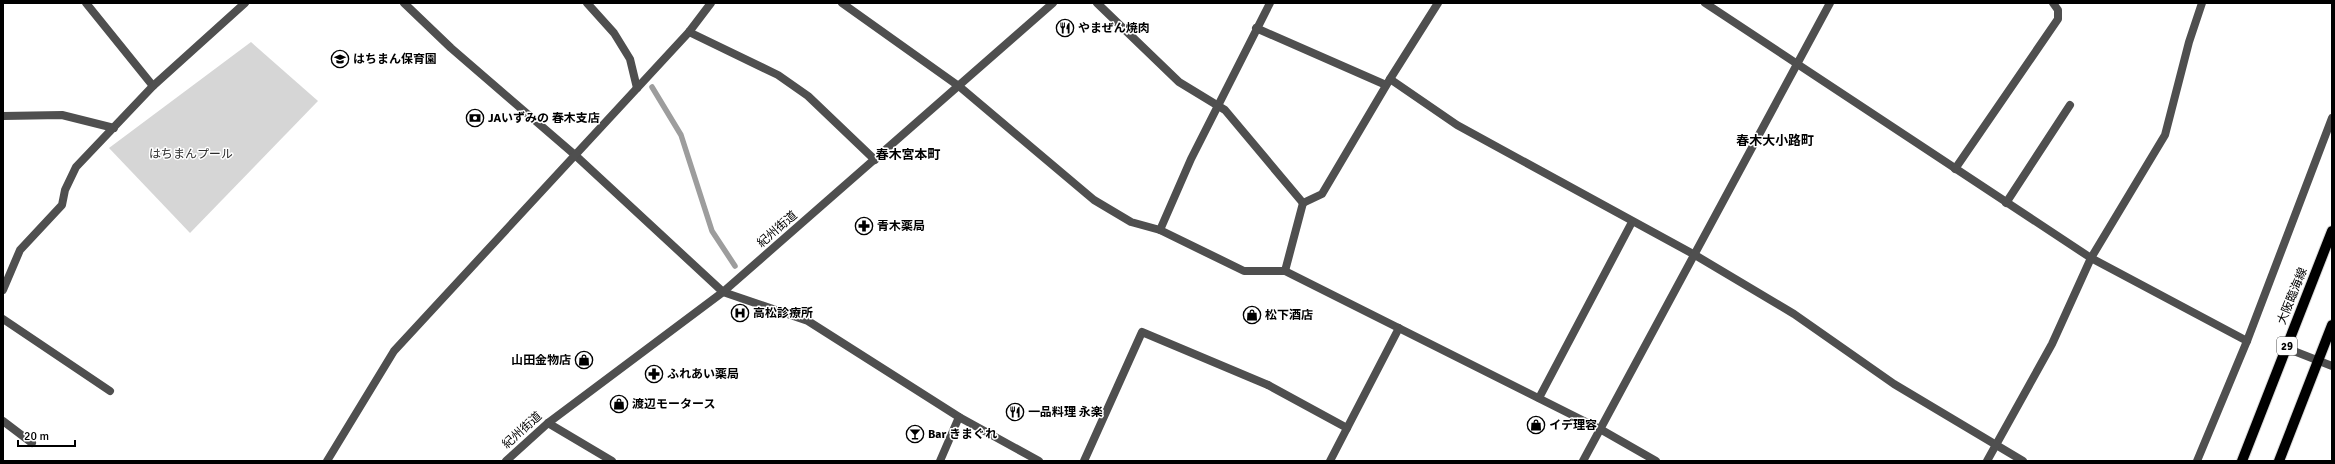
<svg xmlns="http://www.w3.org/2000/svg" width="2335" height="464" font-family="Signika,'Noto Sans JP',sans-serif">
  <rect width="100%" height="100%" fill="#fff"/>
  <polygon fill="#d6d6d6" points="251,42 318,101 190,233 109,148"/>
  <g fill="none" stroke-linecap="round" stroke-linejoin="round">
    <polyline stroke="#9d9d9d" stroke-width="5.5" points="652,87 681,135 712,231 735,266"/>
    <defs>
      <g id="primary">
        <polyline points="2242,461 2332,231"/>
        <polyline points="2279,461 2332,325"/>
      </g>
    </defs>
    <use href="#primary" stroke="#dbdbdb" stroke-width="12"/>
    <g stroke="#4f4f4f" stroke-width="8">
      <polyline points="1268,385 1347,428"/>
      <polyline points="1330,461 1399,328"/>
    </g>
    <g stroke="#4f4f4f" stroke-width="8">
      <polyline points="86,3 153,86"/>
      <polyline points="404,3 451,48 575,155 723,292 808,321 959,417 1039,461"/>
      <polyline points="587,3 614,33 630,59 637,88"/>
      <polyline points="842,3 960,87 1094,200 1131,222 1160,230 1244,271 1285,271 1600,429 1656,461"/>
      <polyline points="1097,3 1179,82 1225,110 1303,203"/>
      <polyline points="1705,3 2091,258 2247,341"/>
      <polyline points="1256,28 1386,85"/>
      <polyline points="689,32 778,75 808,96 875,160"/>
      <polyline points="1390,79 1457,125 1695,255 1794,314 1894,384 2023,461"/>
      <polyline points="3,116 62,115 114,128"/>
      <polyline points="1955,169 2058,19 2058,10 2053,3"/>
      <polyline points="1303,203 1322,194 1390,79 1438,3"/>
      <polyline points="2006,203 2070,105"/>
      <polyline points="1160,230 1191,159 1270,3"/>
      <polyline points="1285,271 1303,203"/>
      <polyline points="3,290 20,250 62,205 65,190 76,167 153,86 245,3"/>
      <polyline points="3,319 110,391"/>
      <polyline points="2286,348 2332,366"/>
      <polyline points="1539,398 1632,222"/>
      <polyline points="3,421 32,443"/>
      <polyline points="548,423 612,461"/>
      <polyline points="327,461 394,351 689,32 711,3"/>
      <polyline points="506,461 548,423 723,292 1053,3"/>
      <polyline points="940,461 959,417"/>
      <polyline points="1084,461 1142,332 1268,385"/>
      <polyline points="1583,461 1830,3"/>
      <polyline points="1987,461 2052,344 2091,258 2165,135 2189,42 2202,3"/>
      <polyline points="2197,461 2247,341 2332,118"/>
    </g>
    <use href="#primary" stroke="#000" stroke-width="10"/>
  </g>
  <defs>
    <symbol id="restaurant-ring" viewBox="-11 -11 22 22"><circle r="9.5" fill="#fff" stroke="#000" stroke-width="1.5"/><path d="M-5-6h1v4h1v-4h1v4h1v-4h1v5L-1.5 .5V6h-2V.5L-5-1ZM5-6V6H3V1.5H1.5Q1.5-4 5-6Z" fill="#000"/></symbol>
    <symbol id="school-ring" viewBox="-11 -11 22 22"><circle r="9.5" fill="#fff" stroke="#000" stroke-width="1.5"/><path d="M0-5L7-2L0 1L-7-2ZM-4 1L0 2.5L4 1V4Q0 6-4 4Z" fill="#000"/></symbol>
    <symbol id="bank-ring" viewBox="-11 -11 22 22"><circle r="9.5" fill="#fff" stroke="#000" stroke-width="1.5"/><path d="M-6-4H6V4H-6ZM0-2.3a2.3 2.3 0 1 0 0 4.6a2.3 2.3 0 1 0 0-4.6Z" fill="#000"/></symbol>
    <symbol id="pharmacy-ring" viewBox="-11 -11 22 22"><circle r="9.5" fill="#fff" stroke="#000" stroke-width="1.5"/><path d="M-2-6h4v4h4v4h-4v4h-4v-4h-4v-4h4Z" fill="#000"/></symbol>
    <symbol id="hospital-ring" viewBox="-11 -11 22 22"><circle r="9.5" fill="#fff" stroke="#000" stroke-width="1.5"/><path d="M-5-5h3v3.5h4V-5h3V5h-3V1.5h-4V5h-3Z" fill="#000"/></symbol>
    <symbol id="shop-ring" viewBox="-11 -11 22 22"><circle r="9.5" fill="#fff" stroke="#000" stroke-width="1.5"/><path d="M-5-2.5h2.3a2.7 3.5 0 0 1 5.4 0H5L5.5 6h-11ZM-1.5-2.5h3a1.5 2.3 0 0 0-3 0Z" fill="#000"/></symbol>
    <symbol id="bar-ring" viewBox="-11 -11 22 22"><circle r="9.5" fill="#fff" stroke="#000" stroke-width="1.5"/><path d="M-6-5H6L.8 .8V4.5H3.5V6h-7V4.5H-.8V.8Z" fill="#000"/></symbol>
  </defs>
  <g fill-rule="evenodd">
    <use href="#restaurant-ring" x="1055" y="18" width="20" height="20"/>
    <use href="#school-ring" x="330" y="49" width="20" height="20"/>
    <use href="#bank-ring" x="465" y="108" width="20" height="20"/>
    <use href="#pharmacy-ring" x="854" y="216" width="20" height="20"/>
    <use href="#hospital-ring" x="730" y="303" width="20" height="20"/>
    <use href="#shop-ring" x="1242" y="305" width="20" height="20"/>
    <use href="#shop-ring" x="574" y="350" width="20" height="20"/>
    <use href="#pharmacy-ring" x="644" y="364" width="20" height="20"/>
    <use href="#shop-ring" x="609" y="394" width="20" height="20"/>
    <use href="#restaurant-ring" x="1005" y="402" width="20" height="20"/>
    <use href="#shop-ring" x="1526" y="415" width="20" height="20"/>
    <use href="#bar-ring" x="905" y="424" width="20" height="20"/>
  </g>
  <g text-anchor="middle" stroke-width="3" stroke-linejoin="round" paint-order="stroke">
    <rect fill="#fff" stroke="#4c4c4c" stroke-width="1" x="2277" y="337" width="20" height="18" rx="3"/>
    <g font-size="11" font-weight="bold" fill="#000">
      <text x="2287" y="350">29</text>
    </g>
    <g font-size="12" font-weight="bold" fill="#000" stroke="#fff" text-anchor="start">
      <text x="1078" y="32">やまぜん焼肉</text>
      <text x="353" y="63">はちまん保育園</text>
      <text x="488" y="122">JAいずみの 春木支店</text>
      <text x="877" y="230">青木薬局</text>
      <text x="753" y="317">高松診療所</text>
      <text x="1265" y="319">松下酒店</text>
      <text x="571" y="364" text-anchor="end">山田金物店</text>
      <text x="667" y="378">ふれあい薬局</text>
      <text x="632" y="408">渡辺モータース</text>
      <text x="1028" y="416">一品料理 永楽</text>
      <text x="1549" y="429">イデ理容</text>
      <text x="928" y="438">Bar きまぐれ</text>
    </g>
    <g font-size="12" fill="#2d2d2d" stroke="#fff">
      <text x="191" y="158">はちまんプール</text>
    </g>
    <g font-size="12" fill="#000" stroke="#fff">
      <text transform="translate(777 229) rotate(-41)" y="4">紀州街道</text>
      <text transform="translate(2292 296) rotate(-68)" y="4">大阪臨海線</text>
      <text transform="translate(522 430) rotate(-42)" y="4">紀州街道</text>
    </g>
    <g font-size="13" font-weight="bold" fill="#000" stroke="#fff">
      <text x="1775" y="145">春木大小路町</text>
      <text x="908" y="159">春木宮本町</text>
    </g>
  </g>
  <rect width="2335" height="464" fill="none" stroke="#000000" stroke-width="8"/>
  <path d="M18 440v6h57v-6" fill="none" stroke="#000000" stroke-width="2"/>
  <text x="24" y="440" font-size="12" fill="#000000" stroke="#ffffff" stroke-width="3" paint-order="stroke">20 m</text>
</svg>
